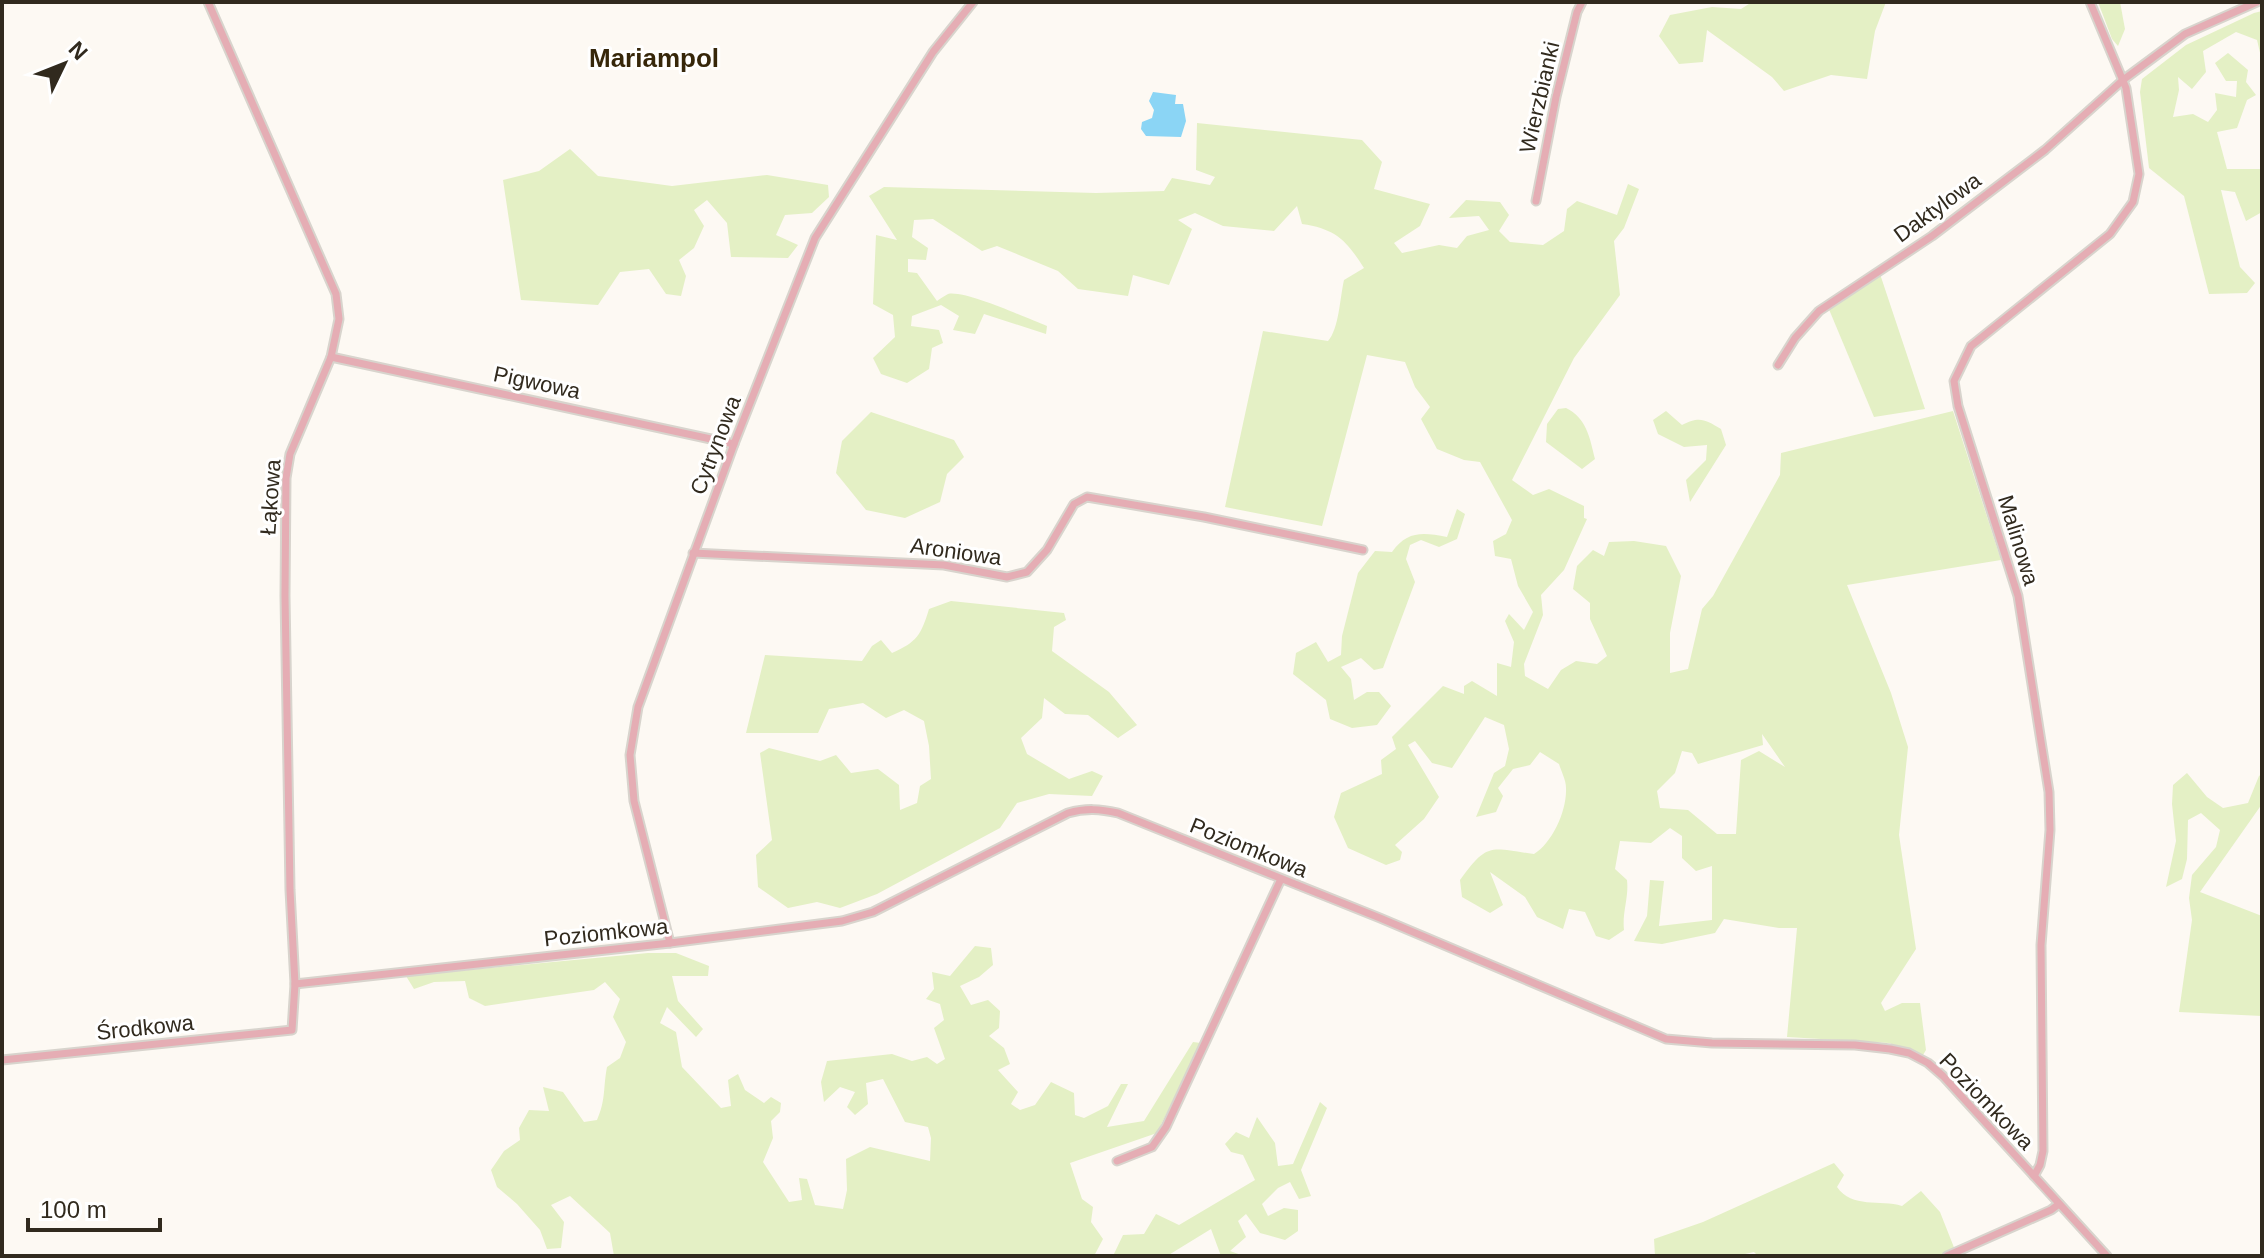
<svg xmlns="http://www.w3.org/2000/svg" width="2264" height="1258" font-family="Arial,sans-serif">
  <rect width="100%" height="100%" fill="#fdf9f3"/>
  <g fill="#e4f0c5" fill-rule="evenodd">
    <polygon points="1752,2 1886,2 1875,31 1867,79 1831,75 1784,91 1772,77 1707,30 1703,62 1679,64 1659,36 1670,15 1712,7 1741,9"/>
    <polygon points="2098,2 2120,2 2125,29 2118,46 2112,39"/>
    <polygon points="2262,11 2262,61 2257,40 2236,32 2203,51 2206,72 2192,89 2178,77 2179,90 2173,117 2193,114 2208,122 2217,110 2215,93 2236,97 2237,81 2226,81 2215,63 2228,53 2248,70 2246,82 2256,95 2247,100 2237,128 2217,132 2227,169 2260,169 2262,212 2246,221 2235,192 2221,190 2240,267 2255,283 2247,293 2209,294 2184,196 2149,168 2140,92 2142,79 2186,45 2254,13"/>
    <path d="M1197,123L1362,140L1382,162L1374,189L1430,204L1420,226L1394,243L1402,253L1439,245L1457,248L1467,236L1489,230L1479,216L1449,218L1466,200L1500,202L1509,215L1499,231L1510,242L1543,245L1564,231L1567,209L1577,201L1617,215L1628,184L1639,189L1624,228L1614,241L1620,295L1574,358L1512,480L1533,495L1549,489L1584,506V518L1587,519L1564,570L1541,595L1543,615L1524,664L1525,676L1548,689L1561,670L1576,661L1597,664L1607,656L1590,619V603L1573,589L1577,566L1593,550L1604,556L1609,542L1634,541L1666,546L1681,576L1670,633V673L1688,669L1702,609L1713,596L1780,475L1781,453L1953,411L2001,560L1847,585L1891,693L1908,747L1899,835L1916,949L1881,1003L1885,1011L1902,1003H1920L1926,1050L1923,1055L1889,1043L1787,1037L1797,928H1779L1724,919L1715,933L1662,944L1634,941L1647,916L1650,880L1664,881L1659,926L1712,920V866L1696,871L1682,858V836L1670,828L1651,843L1620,841L1615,869L1627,880C1629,898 1622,912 1624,930L1609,940L1596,936L1585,912L1569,909L1563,929L1537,917L1525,897L1490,872L1503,905L1490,913L1462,897L1460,880C1488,842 1489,848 1534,854C1552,843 1567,811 1566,788C1566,780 1561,771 1559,764L1540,752L1530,765L1513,769L1498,788L1503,796L1496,812L1476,817L1494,773L1505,766L1509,749L1504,725L1485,717L1452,768L1432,763L1415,741L1408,745L1439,797L1424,819L1395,845L1402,852L1400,860L1386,865L1348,848L1334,817L1341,793L1382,774L1381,760L1396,749L1392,737L1443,686L1464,694V686L1472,681L1497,696V663L1511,667L1514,642L1505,621L1509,614L1524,630L1533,612L1518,586L1511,559L1495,556L1493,541L1506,534L1512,520L1480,462L1464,460L1437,449L1421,419L1430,407L1415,387L1405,362L1367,355L1322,526L1225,507L1263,331L1328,341C1339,329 1340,297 1344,280L1364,268C1346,240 1336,229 1302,224L1297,206L1274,231L1223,226L1195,213L1178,220L1192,229L1169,285L1133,275L1128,296L1078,289L1058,271L997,246L982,251L933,219L914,220L912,237L928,248L926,260L908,259V272L917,273L937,301C940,299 944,296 948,294C965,290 1026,318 1047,326L1046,334L984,314L975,334L953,330L959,316L941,305L912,316L911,326L939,330L943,343L932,348L929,369L907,383L881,374L873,358L895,337L893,315L873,304L876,235L897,240L869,196L884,187L1096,193L1164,191L1172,178L1210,185L1215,177L1196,170ZM1762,734L1785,767L1759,751L1741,760L1736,834H1717L1688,810L1660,808L1657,791L1675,773L1682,751L1692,753L1698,764L1763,745Z"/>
    <polygon points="570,149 598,176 672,186 767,175 828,185 829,197 812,213 785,215 776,235 798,245 788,258 731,257 727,223 707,200 694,210 704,226 694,248 679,260 686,276 681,296 666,294 649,269 620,272 598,305 521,300 503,180 539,171"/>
    <polygon points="1879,271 1925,409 1874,417 1828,307"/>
    <path d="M1566,408C1587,418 1590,439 1595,459L1582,469L1546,442L1547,424L1558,409Z"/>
    <path d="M1666,411L1682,425C1699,416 1705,419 1721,429L1726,445L1690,502L1686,480L1706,460L1707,445L1684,447L1658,434L1653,420Z"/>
    <polygon points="871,412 954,440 964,457 947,474 940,502 905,518 866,510 836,473 842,441"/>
    <path d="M1457,509L1465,514L1457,539L1439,547L1421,540L1410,545L1406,559L1415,582L1383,668L1374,670L1361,658L1341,667L1351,679L1354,700L1367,692H1379L1391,706L1377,725L1352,728L1330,719L1326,700L1293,674L1296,653L1316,642L1328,662L1341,655L1342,636L1358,573L1375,551L1392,552C1407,531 1422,532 1447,537Z"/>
    <path d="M951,601L1064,613L1066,620L1054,627L1052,651L1109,692L1137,725L1118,738L1088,715L1065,714L1044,698L1042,718L1021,738L1027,754L1069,779L1092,771L1103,776L1092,796L1049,794L1017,803L1000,828L877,894L840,908L817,902L788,908L758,887L756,855L772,840L760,753L769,748L820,761L836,755L851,773L878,769L899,785L900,810L917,803L920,786L931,779L929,746L924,721L904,710L886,718L863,703L829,709L818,733H746L765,655L862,661L872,646L881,640L892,653C917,642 921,635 929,609Z"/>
    <polygon points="2187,773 2207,797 2223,808 2248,803 2259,776 2262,774 2262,804 2200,892 2262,916 2262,1016 2179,1012 2192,920 2189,898 2192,875 2216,847 2220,830 2201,813 2188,820 2187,859 2182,879 2166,887 2176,841 2172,804 2173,785"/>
    <path d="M975,946L991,948L993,965L979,977L960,986L971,1005L988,1000L1000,1011L999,1028L989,1036L1004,1048L1010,1064L998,1070L1018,1092L1011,1104L1020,1110L1035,1105L1051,1082L1074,1093L1075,1115L1084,1118L1108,1106L1121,1084H1128L1107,1127L1144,1121L1193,1042L1201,1043L1157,1133L1070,1163L1082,1199L1093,1207L1091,1222L1103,1239L1094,1256H614L610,1233L570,1196L551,1205L564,1222L561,1248L547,1249L540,1230L517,1204L497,1187L491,1170L504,1151L520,1140L519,1128L529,1110L549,1111L543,1087L563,1092L584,1122L597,1120C606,1100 603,1088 607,1067L620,1058L626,1042L613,1017L620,999L605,982L594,990L485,1006L469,998L465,981L434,982L414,989L406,976L648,953H676L709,966L708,976H672L678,1001L703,1029L696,1037L667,1007L660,1023L676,1032L682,1067L721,1108L731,1106L728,1080L738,1074L745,1090L764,1103L771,1097L781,1103L780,1112L771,1121L773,1138L763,1162L789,1202L802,1200L799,1178L807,1179L815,1205L843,1209L847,1190L846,1159L870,1147L930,1161L931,1138L928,1127L905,1122L883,1079L866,1083L868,1104L855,1115L847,1107L855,1092L840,1087L824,1102L821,1082L827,1061L892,1054L912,1061L927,1057L937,1064L945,1059L934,1028L944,1020L940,1004L926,999L934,989L932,972L950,976Z"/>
    <polygon points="1320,1102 1327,1108 1301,1170 1311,1196 1299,1199 1290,1182 1278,1188 1262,1204 1268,1216 1284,1208 1298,1210 1298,1231 1285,1240 1260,1233 1246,1214 1238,1221 1246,1237 1230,1251 1244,1256 1221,1256 1211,1229 1167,1256 1113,1256 1123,1235 1144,1234 1156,1214 1179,1225 1255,1180 1243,1155 1231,1152 1225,1144 1236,1132 1249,1138 1257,1117 1275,1143 1278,1166 1293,1164"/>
    <path d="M1834,1163L1844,1175L1837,1187C1852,1209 1880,1199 1902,1206L1921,1191L1940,1212L1955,1250L1940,1256H1758L1754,1252L1736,1256H1655L1654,1239L1703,1222Z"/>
  </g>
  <polygon fill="#8bd5f5" points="1153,92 1176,95 1175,104 1183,104 1186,121 1181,137 1146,136 1141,129 1142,122 1152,118 1154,110 1149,101"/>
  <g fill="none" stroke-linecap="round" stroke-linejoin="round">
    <defs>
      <g id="street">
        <polyline points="1536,201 1556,97 1577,12 1582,2"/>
        <polyline points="331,357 734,444"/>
        <polyline points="1778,365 1795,338 1819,311 1932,236 2045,150 2123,80 2185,34 2257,2"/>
        <polyline points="693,553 944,565 1007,577 1027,572 1047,550 1074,504 1087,497 1204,517 1363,550"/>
        <polyline points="670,943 634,801 630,755 638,707 734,444 815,238 933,52 973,2"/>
        <path d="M295,984L670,943L842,921L873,912L1068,813C1086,808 1100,809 1118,813L1380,918L1666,1039L1712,1043L1855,1045L1890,1049L1909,1053L1928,1063L1943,1076L2107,1256"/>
        <polyline points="2,1060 292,1030 295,984 290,890 285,596 286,478 290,454 331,357 339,319 336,294 208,2"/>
        <polyline points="1117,1161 1152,1147 1166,1127 1281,879"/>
        <polyline points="2034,1176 2040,1165 2043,1151 2041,945 2050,830 2049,792 2018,596 1958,406 1954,381 1971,346 2110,234 2133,202 2139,174 2126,88 2090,2"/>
        <polyline points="1947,1256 2051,1210 2059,1204"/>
      </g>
    </defs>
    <use href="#street" stroke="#d8d4cd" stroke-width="11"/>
    <use href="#street" stroke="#e5adb4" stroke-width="7"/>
  </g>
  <g text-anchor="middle" stroke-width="6" stroke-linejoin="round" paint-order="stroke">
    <g font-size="22" fill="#312a1e" stroke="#fff">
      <text transform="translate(1539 97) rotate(-77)" y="8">Wierzbianki</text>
      <text transform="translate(1937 207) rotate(-36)" y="8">Daktylowa</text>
      <text transform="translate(537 382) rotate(12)" y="8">Pigwowa</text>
      <text transform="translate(715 445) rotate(-69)" y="8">Cytrynowa</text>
      <text transform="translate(270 497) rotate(-86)" y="8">Łąkowa</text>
      <text transform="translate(2019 540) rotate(73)" y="8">Malinowa</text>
      <text transform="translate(956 551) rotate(8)" y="8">Aroniowa</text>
      <text transform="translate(1249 847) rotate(22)" y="8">Poziomkowa</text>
      <text transform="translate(606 932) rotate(-6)" y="8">Poziomkowa</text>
      <text transform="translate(145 1027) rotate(-6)" y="8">Środkowa</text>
      <text transform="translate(1987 1101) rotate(46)" y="8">Poziomkowa</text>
    </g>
    <g font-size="26" font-weight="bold" fill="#36270b" stroke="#fff">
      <text x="654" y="67">Mariampol</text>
    </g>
  </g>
  <rect width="2264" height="1258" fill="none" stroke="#312a1e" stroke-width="8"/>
  <g transform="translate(64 64) rotate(47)" stroke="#ffffff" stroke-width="6" paint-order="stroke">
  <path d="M0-6L14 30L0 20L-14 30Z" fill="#312a1e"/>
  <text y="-12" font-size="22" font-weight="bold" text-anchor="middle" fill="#312a1e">N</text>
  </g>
  <path d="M28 1218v12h132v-12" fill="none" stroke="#312a1e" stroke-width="4"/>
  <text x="40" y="1218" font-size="24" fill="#312a1e" stroke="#ffffff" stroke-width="6" paint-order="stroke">100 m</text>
</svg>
